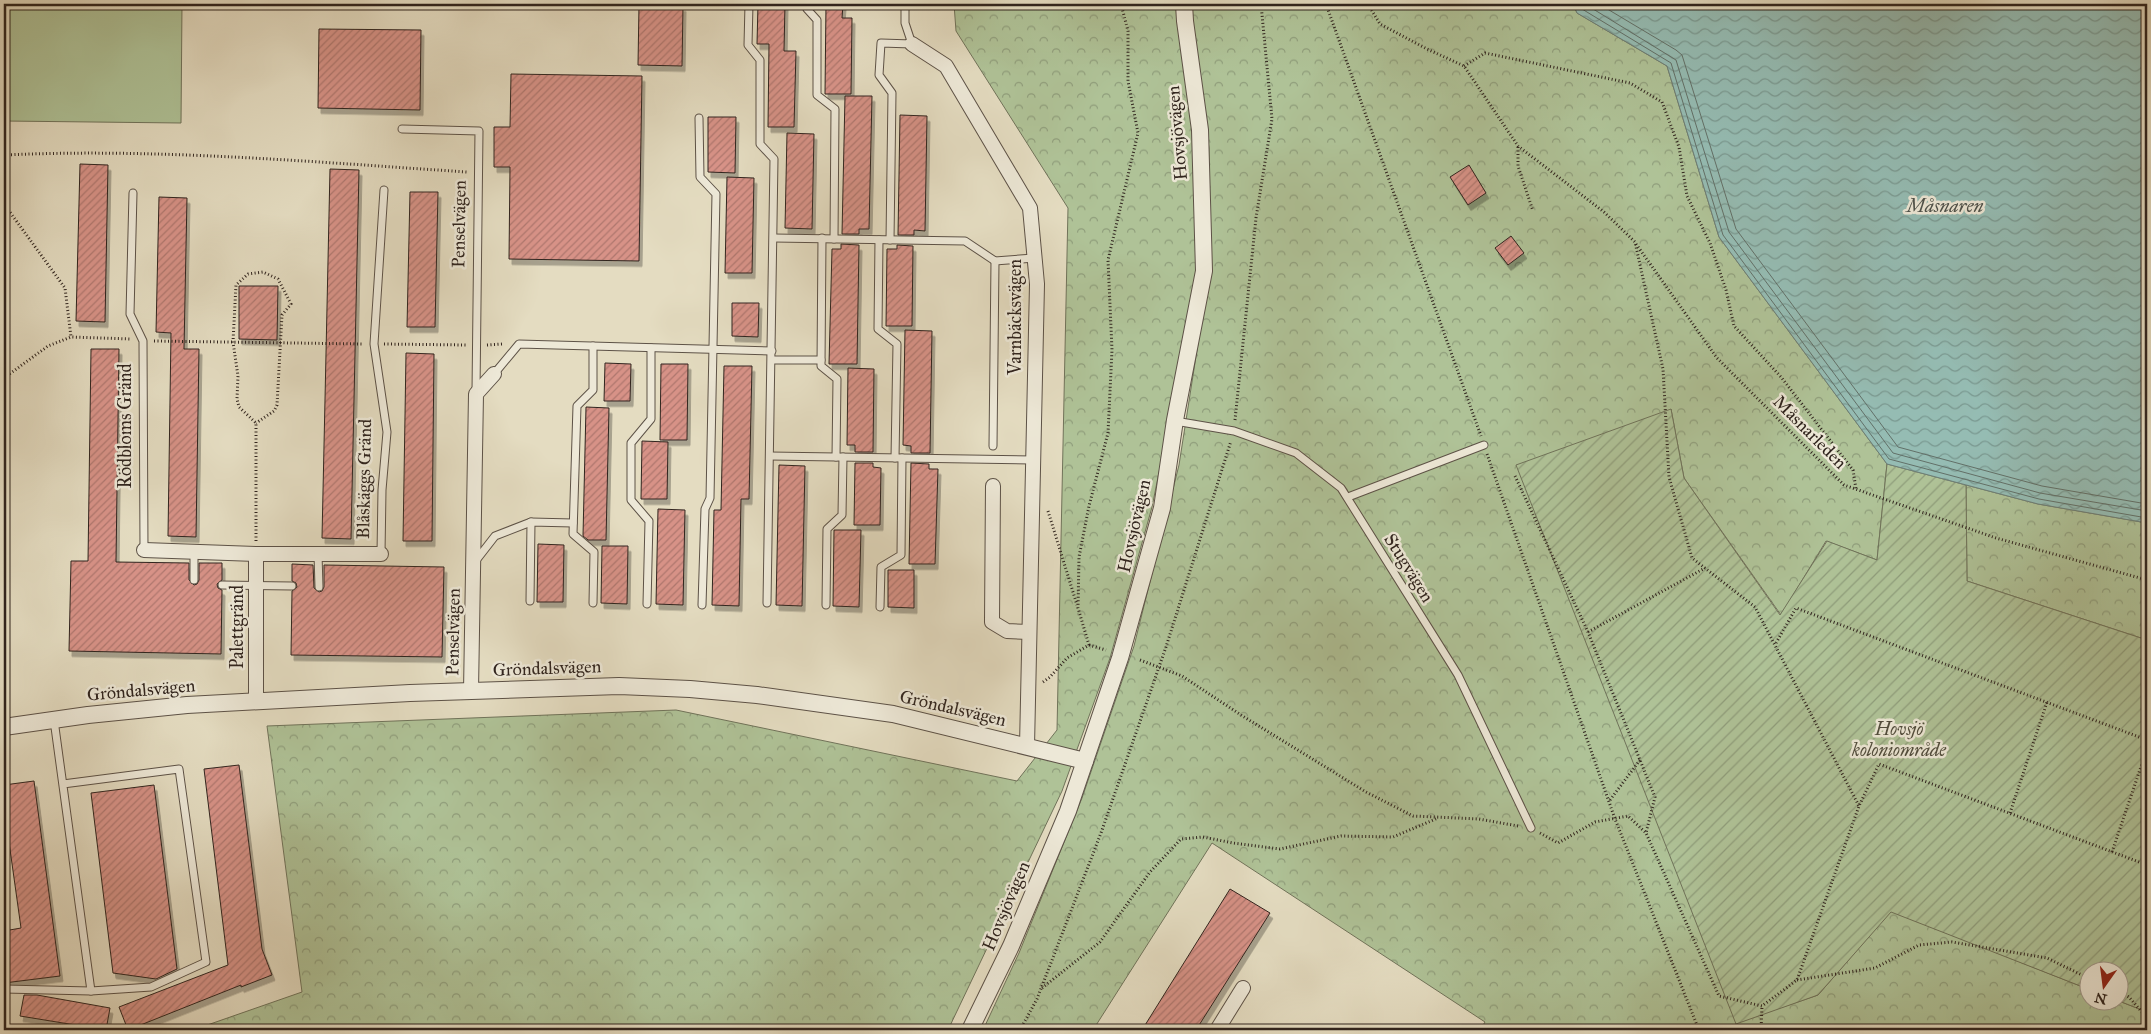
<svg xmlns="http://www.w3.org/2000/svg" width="2151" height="1034" font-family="'IM FELL Great Primer',serif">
  <defs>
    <pattern id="forest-crowns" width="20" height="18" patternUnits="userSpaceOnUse" patternTransform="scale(1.25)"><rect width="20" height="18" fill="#afc297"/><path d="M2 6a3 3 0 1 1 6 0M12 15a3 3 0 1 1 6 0" fill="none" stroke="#8f9d7b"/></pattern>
    <pattern id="garden-furrows" width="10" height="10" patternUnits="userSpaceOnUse" patternTransform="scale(1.25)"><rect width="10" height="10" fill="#afc297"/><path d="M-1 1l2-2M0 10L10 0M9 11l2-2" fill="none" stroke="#8f9d7b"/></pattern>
    <pattern id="water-waves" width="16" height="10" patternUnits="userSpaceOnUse" patternTransform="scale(1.25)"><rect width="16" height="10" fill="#95bcb3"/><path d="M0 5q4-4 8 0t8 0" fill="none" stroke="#7a9991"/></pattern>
    <pattern id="building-hatch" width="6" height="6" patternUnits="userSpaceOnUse" patternTransform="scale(1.25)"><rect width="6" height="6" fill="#d79287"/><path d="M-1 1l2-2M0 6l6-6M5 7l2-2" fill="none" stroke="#af776e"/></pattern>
    <filter id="shadow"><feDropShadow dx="3" dy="5.5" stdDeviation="0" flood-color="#0004"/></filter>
  </defs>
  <rect width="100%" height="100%" fill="#e4dcc1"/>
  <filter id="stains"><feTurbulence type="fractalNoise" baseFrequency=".004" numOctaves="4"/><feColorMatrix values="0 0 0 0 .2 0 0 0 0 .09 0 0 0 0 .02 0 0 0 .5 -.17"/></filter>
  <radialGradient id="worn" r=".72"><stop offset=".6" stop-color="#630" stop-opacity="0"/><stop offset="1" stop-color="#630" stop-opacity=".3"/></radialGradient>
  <polygon fill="#afc297" stroke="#70735a" points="4,4 182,4 181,123 4,121"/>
  <g fill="url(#forest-crowns)" stroke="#70735a">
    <polygon points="954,4 1182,4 1193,130 1198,280 1152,507 1110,658 1062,791 948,1030 193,1030 302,992 267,726 676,710 1017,781 1057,730 1068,208 956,31"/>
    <polygon points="1189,4 1573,4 1577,13 1667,66 1719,237 1887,464 1877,560 1826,541 1781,615 1684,478 1671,409 1736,1023 1818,995 1891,911 2088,989 2088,1002 2119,1001 2147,1012 2147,1030 1480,1030 1485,1022 1212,843 1093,1030 983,1030 1019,953 1082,798 1134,646 1179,465 1207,286 1209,148 1189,18"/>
    <polygon points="1966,485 2038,504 2147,523 2147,640 1967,581"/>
  </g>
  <polygon fill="url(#garden-furrows)" stroke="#70735a" points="1671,409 1684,478 1780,615 1827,541 1877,560 1887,464 1966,485 1967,581 2147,640 2147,1012 2119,1001 2118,972 2088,972 2088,989 1891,912 1818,995 1736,1024 1516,465"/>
  <polygon fill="url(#water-waves)" stroke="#6d7f77" points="1573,4 2147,4 2147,523 2038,504 1887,464 1719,237 1667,66 1577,13"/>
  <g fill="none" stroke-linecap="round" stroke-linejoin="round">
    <g stroke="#627068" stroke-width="1">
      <polyline points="1578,4 1582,9 1671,63 1723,235 1889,459 2039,499 2147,518"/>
      <polyline points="1585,4 1676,60 1729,232 1893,453 2040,493 2147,511"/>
      <polyline points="1599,4 1676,50 1682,55 1736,229 1898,447 2042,486 2147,504"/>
    </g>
  </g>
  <g fill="url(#building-hatch)" stroke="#30241e" filter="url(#shadow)">
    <polygon points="758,4 785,4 784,51 796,51 794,127 768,127 769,44 757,44"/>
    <polygon points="826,4 843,4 842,18 852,18 851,94 825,94"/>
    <polygon points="639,5 683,6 682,66 638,65"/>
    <polygon points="319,29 421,30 420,110 318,108"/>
    <polygon points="511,74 642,76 639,261 509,259 510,167 494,167 494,127 510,127"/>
    <polygon points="845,96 872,96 869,229 859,229 859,234 842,234"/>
    <polygon points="900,115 927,116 925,231 914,230 914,235 898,235"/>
    <polygon points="708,117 736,117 735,173 708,172"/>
    <polygon points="787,133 814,134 812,229 785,228"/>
    <polygon points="80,164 108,165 105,322 76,321"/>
    <polygon points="1469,165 1486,193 1468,205 1450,177"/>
    <polygon points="330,169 359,170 351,539 322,538"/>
    <polygon points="727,177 754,178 752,273 725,273"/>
    <polygon points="410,192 438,192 435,327 407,327"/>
    <polygon points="159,197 187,198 184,349 199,349 196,537 168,536 171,333 156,332"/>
    <polygon points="1511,236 1524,253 1508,265 1495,248"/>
    <polygon points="841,244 859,245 857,364 829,364 832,249 841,249"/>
    <polygon points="897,245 913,246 912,326 886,326 887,249 897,249"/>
    <polygon points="239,286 278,286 277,340 239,339"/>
    <polygon points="732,303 759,303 758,337 732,336"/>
    <polygon points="905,330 932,331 930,453 911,453 911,446 903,445"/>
    <polygon points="91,349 119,349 116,562 189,563 189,580 194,585 197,584 199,580 199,563 222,563 222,580 217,584 218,588 222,590 221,654 69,651 71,561 88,561"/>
    <polygon points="406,353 434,354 432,541 403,541"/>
    <polygon points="605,363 631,364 630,401 604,401"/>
    <polygon points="661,364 688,364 687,440 660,440"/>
    <polygon points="724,366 752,366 749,499 741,499 739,606 712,605 714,510 721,510"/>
    <polygon points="848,368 874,369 873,452 855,452 855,445 847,445"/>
    <polygon points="586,407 609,408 606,540 588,540 583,536"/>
    <polygon points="642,441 668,442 667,499 641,499"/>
    <polygon points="855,463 873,463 873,467 881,468 880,525 854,525"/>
    <polygon points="911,463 929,464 929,469 938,469 935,564 909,564"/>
    <polygon points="779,465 805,466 802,606 776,605"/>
    <polygon points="658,509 685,510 683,605 656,604"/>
    <polygon points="834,530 861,530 859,607 833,606"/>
    <polygon points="538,544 564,545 563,602 537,602"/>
    <polygon points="602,546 628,546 627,604 601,603"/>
    <polygon points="292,564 313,565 314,588 319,592 322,591 324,587 324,565 444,567 442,657 291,655 292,591 297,587 296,583 292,581"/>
    <polygon points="888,570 914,570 914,608 888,607"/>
    <polygon points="239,765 262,949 272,975 241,987 241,985 128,1030 119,1007 228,965 204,769"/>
    <polygon points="34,781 60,976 4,983 4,931 21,928 8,835 4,835 4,785"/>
    <polygon points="154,785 177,969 156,979 113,973 91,793"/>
    <polygon points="1230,889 1270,913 1196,1030 1142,1030"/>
    <polygon points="24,995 37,995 110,1008 106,1030 20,1016"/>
  </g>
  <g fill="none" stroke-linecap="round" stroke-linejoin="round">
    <defs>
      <g id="service">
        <polyline points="749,4 748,45 760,60 760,144 774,159 767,603"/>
        <polyline points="807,4 807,9 817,20 817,95 835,109 834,239"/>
        <polyline points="699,118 700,177 716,194 710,498 705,509 702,605"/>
        <polyline points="402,129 479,131 476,391"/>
        <polyline points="133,193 130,314 143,341 144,550"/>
        <polyline points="774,238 965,241 995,261 1034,258"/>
        <polyline points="822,238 821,366 837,379 836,457"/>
        <polyline points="879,240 878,329 897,344 895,458"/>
        <polyline points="890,240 892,93 879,75 881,43 912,44 905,23 905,4"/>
        <polyline points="593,346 593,390 577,406 573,534 594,552 593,603"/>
        <polyline points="772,360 821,360"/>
        <polyline points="494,374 519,344 772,351"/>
        <polyline points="1175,421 1234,431 1296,453 1341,488 1458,675 1531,828"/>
        <polyline points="993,446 995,261"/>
        <polyline points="770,456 1033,460"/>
        <polyline points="1348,497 1484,445"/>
        <polyline points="194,552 194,580"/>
        <polyline points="318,554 319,587"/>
        <polyline points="381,554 382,490 387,432 374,344 384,190"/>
        <polyline points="474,563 495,536 531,522 573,523"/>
        <polyline points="222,585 292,586"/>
        <polyline points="530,601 531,522"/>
        <polyline points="647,604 649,521 631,500 631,443 651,419 651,348"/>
        <polyline points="826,605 827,529 842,515 843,457"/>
        <polyline points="880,607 881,567 901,555 902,458"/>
        <polyline points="54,720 91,991 151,987 206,962 179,769 63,784"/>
        <polyline points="4,989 91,991"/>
      </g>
      <g id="minor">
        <polyline points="912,44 946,66 1030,208 1037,284 1027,746"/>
        <polyline points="993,486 992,622 1007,631 1029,632"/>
        <polyline points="144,550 256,554 381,554"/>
        <polyline points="256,554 256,701"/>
        <polyline points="471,691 476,394 494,374"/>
        <polyline points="1217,1030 1243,988"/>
      </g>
      <g id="tertiary">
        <polyline points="4,727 88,715 187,705 410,693 619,686 690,689 757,695 893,714 1085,761"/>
        <polyline points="970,1030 1011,946 1068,811 1120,658 1162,508 1175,420 1204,271 1200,130 1185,21 1184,4"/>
      </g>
    </defs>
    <use href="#service" stroke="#5d5247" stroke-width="9"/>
    <use href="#minor" stroke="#5d5247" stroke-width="16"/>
    <use href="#tertiary" stroke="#5d5247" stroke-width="18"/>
    <g stroke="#30241e" stroke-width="3" stroke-dasharray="1 2.5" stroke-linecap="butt">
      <polyline points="1326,4 1481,436"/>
      <polyline points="1368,4 1380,24 1427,49 1464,66 1518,146 1604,212 1635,242 1663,369 1669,477 1692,558 1755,607 1859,806"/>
      <polyline points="1464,66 1485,53 1630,83 1662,102 1679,147 1687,196 1710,243 1726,290 1734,326 1781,377 1853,470 1856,489"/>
      <polyline points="1518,147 1518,166 1533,211"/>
      <path d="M4,155C158,148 313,162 467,172"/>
      <polyline points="4,204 65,288 71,337"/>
      <polyline points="1636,244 1717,358 1844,485 1996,538 2147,580"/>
      <polyline points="154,341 363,344"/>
      <polyline points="384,344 466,345"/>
      <polyline points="487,345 503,344"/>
      <polyline points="4,378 48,346 71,337 131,339"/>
      <polyline points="1235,420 1256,218 1272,119 1261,4"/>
      <polyline points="1487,454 1615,819 1699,1030"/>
      <polyline points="1515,476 1588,632 1655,797 1646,833"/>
      <polyline points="1048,511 1077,605"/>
      <polyline points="256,541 256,423 239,407 237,399 238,376 233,342 236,285 248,274 263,272 278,279 291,304 282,315 277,405 274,411 256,423"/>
      <polyline points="1588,632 1705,568"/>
      <polyline points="1776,643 1796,608 2147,740"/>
      <polyline points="1089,645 1106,650"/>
      <polyline points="1140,660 1182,676 1241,715 1366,792 1413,816 1479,819 1518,826"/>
      <polyline points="1043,682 1050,677 1067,658 1089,645 1078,608 1079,557 1089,506 1108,433 1112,350 1108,260 1138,133 1128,81 1128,31 1121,4"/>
      <polyline points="1610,800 1640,760"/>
      <polyline points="2010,813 2047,702"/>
      <polyline points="1540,833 1558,843 1595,822 1628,816 1646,833 1719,996 1762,1006 1797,980 1859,806 1879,764 2147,865"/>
      <polyline points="2112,852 2147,749"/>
      <polyline points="1797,980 1875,968 1919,945 1952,942 2047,958 2088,978"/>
      <polyline points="1042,988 1100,942 1150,872 1181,839 1203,837 1233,843 1280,849 1341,836 1393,837 1438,818"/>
      <polyline points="2118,992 2129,997 2147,1018"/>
      <polyline points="1020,1030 1037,999 1101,833 1166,647 1231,441"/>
      <polyline points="1761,1030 1762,1006"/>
    </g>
    <use href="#service" stroke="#ede8d7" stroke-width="7"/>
    <use href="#minor" stroke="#ede8d7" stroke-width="14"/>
    <use href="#tertiary" stroke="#ede8d7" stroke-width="16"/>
  </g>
  <g text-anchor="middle" stroke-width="5" stroke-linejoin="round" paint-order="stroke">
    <g font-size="18" fill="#30241e" stroke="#ede8d7">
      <text transform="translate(1177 133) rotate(-95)" y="6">Hovsjövägen</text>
      <text transform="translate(459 224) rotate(-89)" y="6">Penselvägen</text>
      <text transform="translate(1015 317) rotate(-90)" y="6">Varnbäcksvägen</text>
      <text transform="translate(125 426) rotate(-90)" y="6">Rödbloms Gränd</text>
      <text transform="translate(1810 432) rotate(45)" y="6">Måsnarleden</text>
      <text transform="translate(364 479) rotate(-89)" y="6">Blåskäggs Gränd</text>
      <text transform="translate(1134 526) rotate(-77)" y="6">Hovsjövägen</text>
      <text transform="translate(1409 568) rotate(58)" y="6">Stugvägen</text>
      <text transform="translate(237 627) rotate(-90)" y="6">Palettgränd</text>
      <text transform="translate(453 632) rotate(-89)" y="6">Penselvägen</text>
      <text transform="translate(547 668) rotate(-2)" y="6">Gröndalsvägen</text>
      <text transform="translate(141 690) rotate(-5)" y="6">Gröndalsvägen</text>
      <text transform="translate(953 708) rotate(13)" y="6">Gröndalsvägen</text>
      <text transform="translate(1006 906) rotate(-67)" y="6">Hovsjövägen</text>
    </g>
    <g font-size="18" font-style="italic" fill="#504c3c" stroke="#ede8d7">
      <text x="1899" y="735">Hovsjö<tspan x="1899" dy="21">koloniområde</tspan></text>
    </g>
    <g font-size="19" font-style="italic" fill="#4e524b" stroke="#ede8d7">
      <text x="1945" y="212">Måsnaren</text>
    </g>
  </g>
  <rect width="2151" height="1034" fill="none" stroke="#e4dcc1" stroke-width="20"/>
  <rect x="5" y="5" width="2141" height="1024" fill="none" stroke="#30241e" stroke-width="2.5"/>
  <rect x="10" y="10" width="2131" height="1014" fill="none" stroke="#30241e"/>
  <g transform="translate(2104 986) rotate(194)"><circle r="24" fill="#ede8d7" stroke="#a19a8d"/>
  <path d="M0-4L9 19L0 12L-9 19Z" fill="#8f2418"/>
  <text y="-8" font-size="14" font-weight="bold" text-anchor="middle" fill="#30241e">N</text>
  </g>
  <rect width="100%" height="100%" filter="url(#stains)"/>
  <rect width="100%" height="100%" fill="url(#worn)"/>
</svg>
